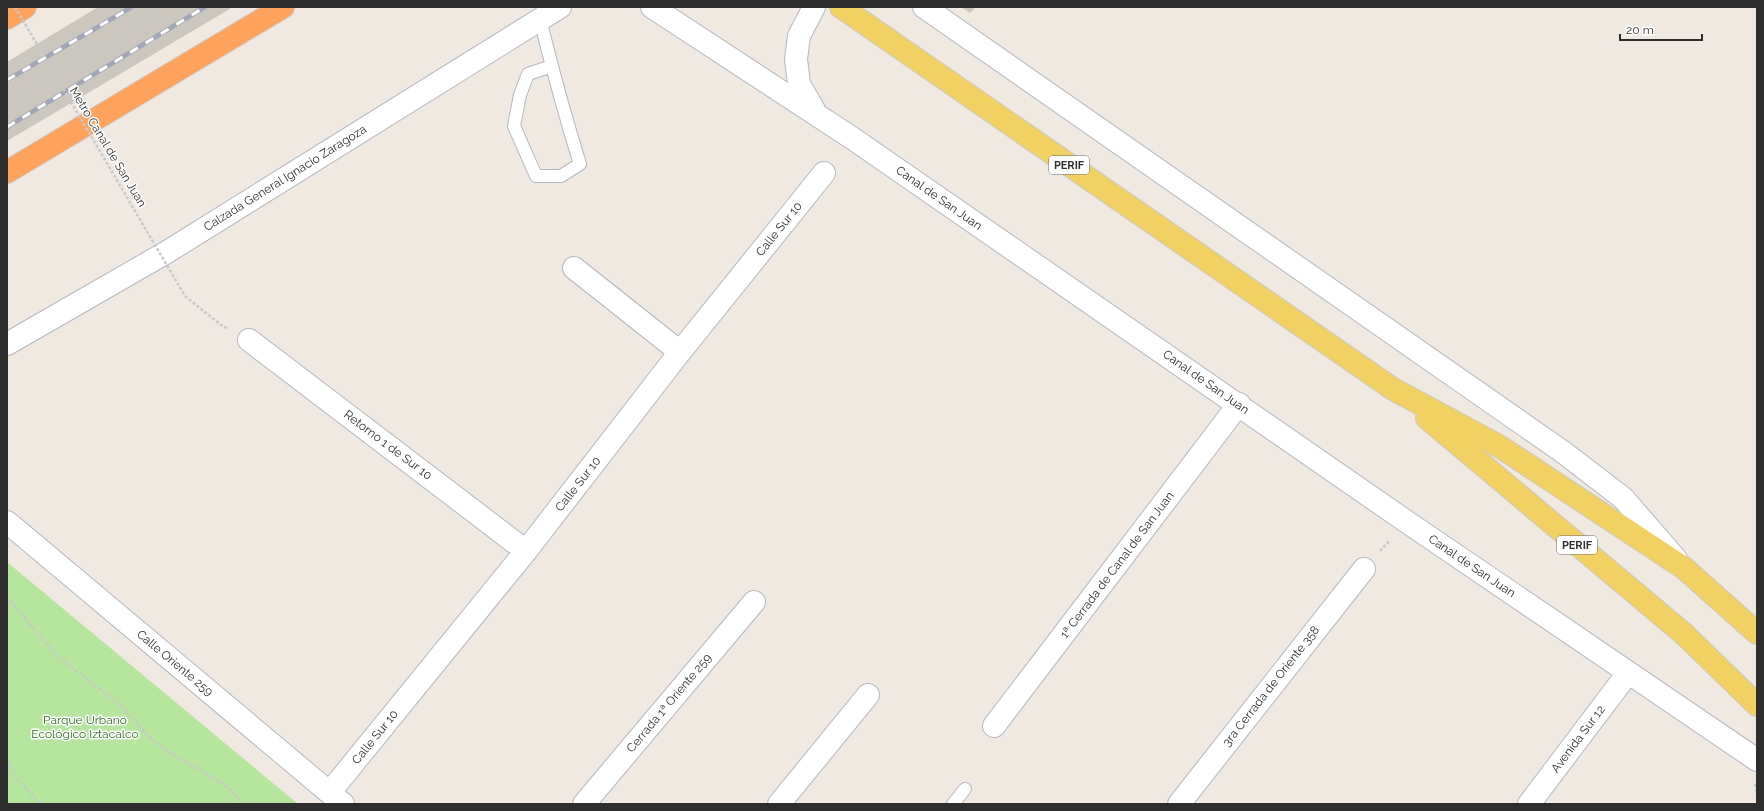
<svg xmlns="http://www.w3.org/2000/svg" width="1764" height="811" font-family="Raleway,sans-serif">
  <rect width="100%" height="100%" fill="#efe9e1"/>
  <polygon fill="#b6e59e" points="7,562 298,804 7,804"/>
  <g fill="#cbc7bf">
    <polygon points="98,7 233,7 7,141 7,62"/>
    <polygon points="961,7 976,7 970,13"/>
  </g>
  <g fill="none" stroke-linecap="round" stroke-linejoin="round">
    <defs>
      <g id="service">
        <path d="M540,19C552,68 565,116 580,164L561,176H536L514,126L520,95L528,74L552,66"/>
        <polyline points="953,804 965,789"/>
      </g>
      <g id="minor">
        <polyline points="574,268 680,352"/>
        <polyline points="249,340 526,551"/>
        <polyline points="994,726 1239,404"/>
        <polyline points="330,792 526,551 680,352 824,173"/>
        <polyline points="584,804 754,602"/>
        <polyline points="779,804 868,695"/>
        <polyline points="1179,804 1364,569"/>
      </g>
      <g id="tertiary">
        <polyline points="7,522 343,804"/>
        <polyline points="1529,804 1628,673"/>
      </g>
      <g id="secondary">
        <polyline points="652,7 852,138 1407,522 1757,760"/>
        <polyline points="814,7 799,36 796,59 799,84 814,110"/>
        <polyline points="924,7 1563,452 1623,498 1676,559"/>
        <polyline points="7,344 167,252 560,7"/>
      </g>
      <g id="primary">
        <polyline points="841,7 1393,389 1499,446 1684,568 1757,633"/>
        <polyline points="1427,418 1684,634 1757,705"/>
      </g>
      <g id="motorway">
        <polyline points="7,18 25,7"/>
        <polyline points="7,172 283,7"/>
      </g>
    </defs>
    <use href="#service" stroke="#b4b7c1" stroke-width="14"/>
    <use href="#minor" stroke="#b4b7c1" stroke-width="24"/>
    <use href="#tertiary" stroke="#b4b7c1" stroke-width="24"/>
    <use href="#secondary" stroke="#b4b7c1" stroke-width="24"/>
    <use href="#primary" stroke="#c9c9c9" stroke-width="24"/>
    <use href="#motorway" stroke="#c9c9c9" stroke-width="24"/>
    <g stroke="#c9c9c9" stroke-width="2.5" stroke-dasharray="3 2" stroke-linecap="butt">
      <polyline points="7,103 158,14"/>
      <polyline points="185,296 221,325 228,329"/>
      <polyline points="1380,551 1390,540"/>
      <polyline points="7,597 57,656 119,704 149,737 164,749 223,784 234,793 243,804"/>
      <polyline points="7,762 18,780 41,804"/>
      <polyline points="1755,784 1757,793"/>
    </g>
    <use href="#service" stroke="#fff" stroke-width="12"/>
    <use href="#minor" stroke="#fff" stroke-width="22"/>
    <use href="#tertiary" stroke="#fff" stroke-width="22"/>
    <use href="#secondary" stroke="#fff" stroke-width="22"/>
    <use href="#primary" stroke="#f2d163" stroke-width="22"/>
    <use href="#motorway" stroke="#ffa35c" stroke-width="22"/>
    <defs>
      <g id="rail">
        <polyline points="7,80 132,7"/>
        <polyline points="7,127 205,7"/>
      </g>
    </defs>
    <use href="#rail" stroke="#a3a6b8" stroke-width="4.5"/>
    <use href="#rail" stroke="#fff" stroke-width="3" stroke-dasharray="9" stroke-linecap="butt"/>
    <polyline stroke="#c9c9c9" stroke-width="2.5" stroke-dasharray="3 2" stroke-linecap="butt" points="15,7 185,296"/>
  </g>
  <g text-anchor="middle" stroke-width="3" stroke-linejoin="round" paint-order="stroke">
    <g fill="#fff" stroke="#6d6d6d" stroke-width="1">
      <rect x="1049" y="156" width="40" height="18" rx="3"/>
      <rect x="1557" y="536" width="40" height="18" rx="3"/>
    </g>
    <g font-size="11" font-weight="bold" fill="#2e2e2e">
      <text x="1069" y="169">PERIF</text>
      <text x="1577" y="549">PERIF</text>
    </g>
    <g font-size="12" fill="#2e2e2e" stroke="#fff">
      <text transform="translate(108 147) rotate(59)" y="4">Metro Canal de San Juan</text>
      <text transform="translate(285 178) rotate(-32)" y="4">Calzada General Ignacio Zaragoza</text>
      <text transform="translate(939 198) rotate(35)" y="4">Canal de San Juan</text>
      <text transform="translate(779 229) rotate(-51)" y="4">Calle Sur 10</text>
      <text transform="translate(1206 382) rotate(35)" y="4">Canal de San Juan</text>
      <text transform="translate(388 445) rotate(37)" y="4">Retorno 1 de Sur 10</text>
      <text transform="translate(578 484) rotate(-52)" y="4">Calle Sur 10</text>
      <text transform="translate(1117 565) rotate(-53)" y="4">1ª Cerrada de Canal de San Juan</text>
      <text transform="translate(1472 566) rotate(34)" y="4">Canal de San Juan</text>
      <text transform="translate(175 663) rotate(40)" y="4">Calle Oriente 259</text>
      <text transform="translate(1271 686) rotate(-52)" y="4">3ra Cerrada de Oriente 358</text>
      <text transform="translate(669 703) rotate(-50)" y="4">Cerrada 1ª Oriente 259</text>
      <text transform="translate(375 737) rotate(-51)" y="4">Calle Sur 10</text>
      <text transform="translate(1578 739) rotate(-53)" y="4">Avenida Sur 12</text>
    </g>
    <g font-size="12" fill="#2c6e1b" stroke="#fff">
      <text x="85" y="724">Parque Urbano<tspan x="85" dy="14">Ecológico Iztacalco</tspan></text>
    </g>
  </g>
  <rect width="1764" height="811" fill="none" stroke="#2e2e2e" stroke-width="16"/>
  <path d="M1620 34v6h82v-6" fill="none" stroke="#2e2e2e" stroke-width="2"/>
  <text x="1626" y="34" font-size="12" fill="#2e2e2e" stroke="#ffffff" stroke-width="3" paint-order="stroke">20 m</text>
</svg>
